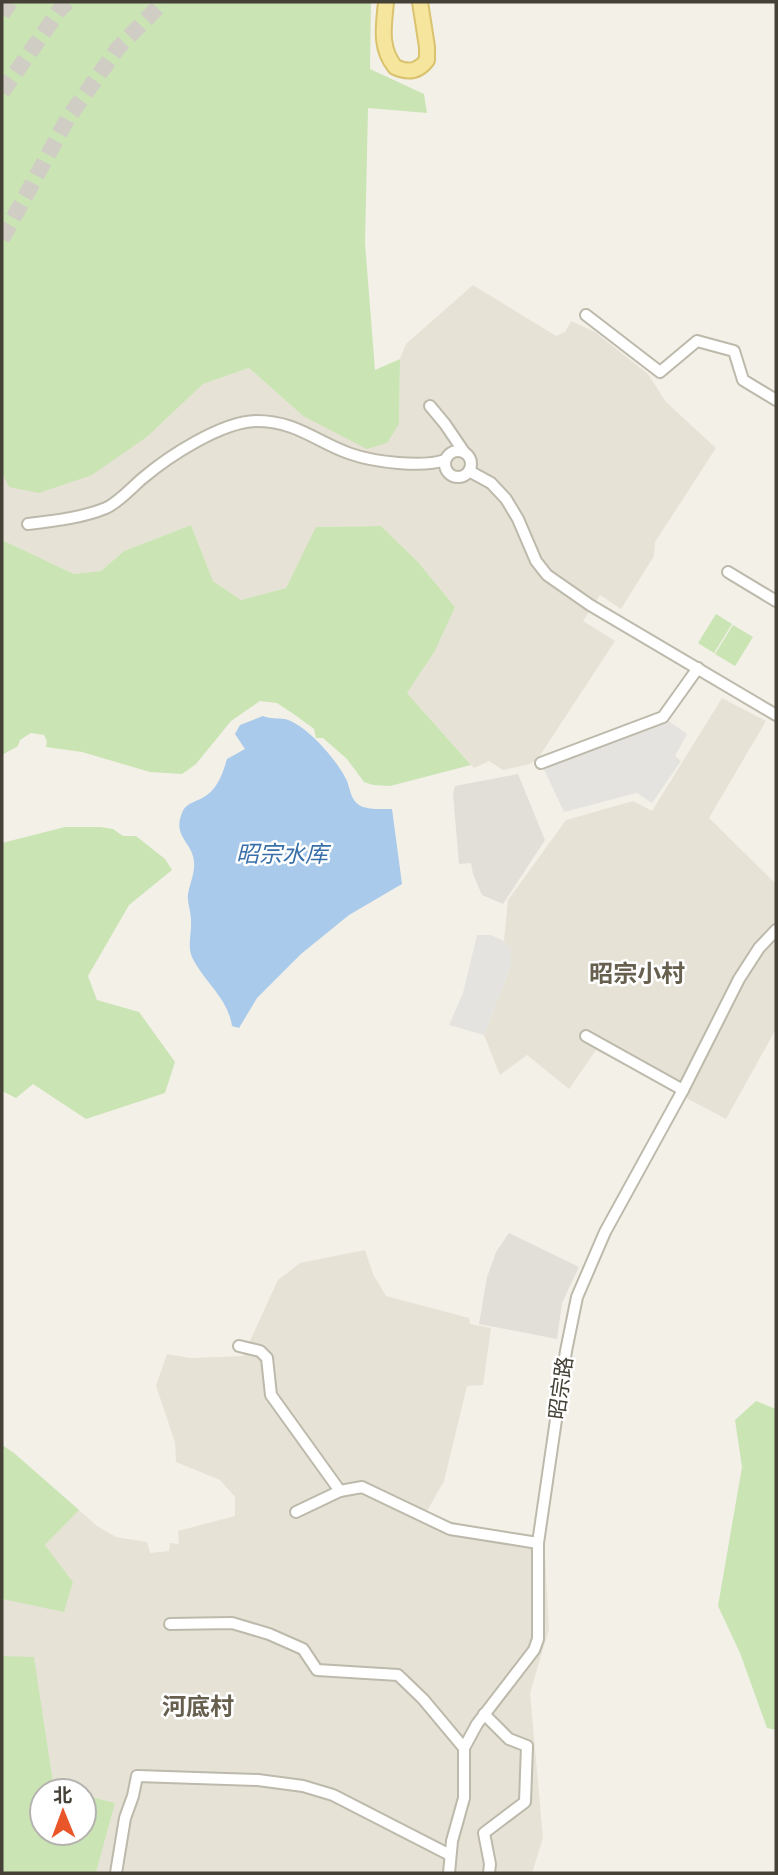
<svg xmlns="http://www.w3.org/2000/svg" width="778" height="1875" font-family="Raleway,'Noto Sans SC',sans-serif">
  <rect width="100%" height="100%" fill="#f3f0e8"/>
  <g fill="#e6e2d6">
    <polygon points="473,285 556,336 565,332 571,321 595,332 648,374 666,402 716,448 655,542 654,556 621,609 600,595 583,621 615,641 539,757 530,764 503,770 489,761 474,768 407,693 435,651 455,607 418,562 381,526 317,527 286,588 241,600 213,581 191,525 124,551 101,571 74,574 2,540 2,473 9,487 148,436 203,384 249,368 303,416 399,424 400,359 406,344"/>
    <polygon points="722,698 766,721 709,818 776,884 776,1029 726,1119 596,1050 569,1089 527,1055 500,1075 484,1035 511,966 511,949 504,941 508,900 566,820 633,801 652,811"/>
    <polygon points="365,1250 373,1274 386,1296 469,1318 470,1324 491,1328 483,1385 467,1386 444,1481 427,1511 448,1521 544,1539 549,1629 530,1693 543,1838 532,1873 96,1873 115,1803 84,1795 84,1791 67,1791 54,1788 34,1658 2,1656 2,1599 64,1611 73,1582 45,1545 79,1510 97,1526 116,1537 147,1542 150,1553 169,1551 170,1543 179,1544 178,1531 235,1516 235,1497 220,1480 176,1462 175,1442 156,1386 167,1354 191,1358 243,1356 278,1280 300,1263"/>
  </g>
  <g fill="#e2dfd9">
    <polygon points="518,774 545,840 503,904 482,895 473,874 471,863 459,864 453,794 455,786"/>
    <polygon points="509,1233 579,1267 562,1303 557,1339 479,1324 487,1277 496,1252"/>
  </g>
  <g fill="#cae4b4">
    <polygon points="2,2 371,2 370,69 424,94 427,113 368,108 365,243 375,370 400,359 399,424 387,443 367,449 303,416 249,368 203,384 148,436 92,475 39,493 9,487 2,473"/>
    <polygon points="191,525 213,581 241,600 286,588 316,527 381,526 418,562 455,607 435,651 407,693 471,765 390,786 373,785 364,782 347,759 323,738 316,738 314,729 295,715 277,703 260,701 231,721 196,764 182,774 150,772 82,752 46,747 47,741 44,735 31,733 20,740 18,746 2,755 2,540 74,574 101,571 124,551"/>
    <polygon points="716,614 732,624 714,653 698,643"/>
    <polygon points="733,625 753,637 735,666 715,654"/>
    <polygon points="65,827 100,827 113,829 123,836 136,836 165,859 172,870 129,905 88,976 97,1000 139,1012 175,1062 165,1093 86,1119 33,1084 16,1098 2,1091 2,843"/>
    <polygon points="756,1401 776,1409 776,1730 767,1728 740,1653 718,1606 742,1467 735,1420"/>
    <polygon points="2,1445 14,1453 79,1510 45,1545 73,1582 64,1612 2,1599"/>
    <polygon points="2,1656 34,1657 54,1788 67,1791 42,1791 42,1833 84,1833 84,1795 115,1803 96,1873 2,1873"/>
  </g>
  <g fill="#e4e3df">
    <polygon points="663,717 687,734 675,756 681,761 652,803 637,793 564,812 541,763"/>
    <polygon points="477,935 491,935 504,941 511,949 511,966 484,1035 449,1025 463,993"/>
  </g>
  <path fill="#a9caea" d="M263,716C270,719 277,718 285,719C306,724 338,761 347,781C350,789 351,800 359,805C367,810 382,809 392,809L402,884L349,915L301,954L257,998L239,1028L232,1026C228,998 204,982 192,957C187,946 192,932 191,920C191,911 187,903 188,894C190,883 195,873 194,862C193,842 172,837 182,813C186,802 198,802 207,795C219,786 223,772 227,759L245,749L235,734L240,725Z"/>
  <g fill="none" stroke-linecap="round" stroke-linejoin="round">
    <g stroke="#d0cdc5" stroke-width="16" stroke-dasharray="16 8" stroke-linecap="butt">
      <polyline points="2,14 10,2"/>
      <polyline points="2,92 61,8 68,2"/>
      <polyline points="2,239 68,118 118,48 163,2"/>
    </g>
    <defs>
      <g id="minor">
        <polyline points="586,315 660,372 697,341 734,351 743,380 776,400"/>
        <polyline points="430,406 445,424 464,452"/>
        <circle cx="458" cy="464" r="13"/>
        <polyline points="469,471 491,483 506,499 518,519 536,561 547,575 590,605 776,715"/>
        <path d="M28,524C53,521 82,518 106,508C119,502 132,487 143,478C169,456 221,422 256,421C297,421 316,442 351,454C374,462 423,468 445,460"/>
        <polyline points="728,572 776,601"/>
        <polyline points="541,763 663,717 698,668"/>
        <polyline points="586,1036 683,1090"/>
        <polyline points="239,1346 260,1351 267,1358 271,1395 340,1491 362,1487 450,1529 538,1543"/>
        <polyline points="296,1512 340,1491"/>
        <polyline points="170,1624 232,1623 269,1634 303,1649 317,1670 398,1675 423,1699 464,1748"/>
        <polyline points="484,1714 509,1739 527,1746 525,1802 484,1833 490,1864 489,1873"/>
        <polyline points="116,1873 125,1818 133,1796 137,1776 258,1780 303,1786 333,1795 450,1855"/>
        <polyline points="449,1873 452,1841 464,1798 464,1748 477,1724 534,1650 538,1639 538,1543 566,1351 577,1297 605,1232 683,1090 739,979 759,948 776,930"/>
      </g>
      <path id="major" d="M386,2C384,25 379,47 395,67C408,73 418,72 427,60V47L420,2"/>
    </defs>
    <use href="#minor" stroke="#bdb9ab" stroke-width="14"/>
    <use href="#major" stroke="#dac36e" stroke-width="18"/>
    <use href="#minor" stroke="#fff" stroke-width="10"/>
    <use href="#major" stroke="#f6e59d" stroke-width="14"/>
  </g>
  <g text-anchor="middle" stroke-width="5" stroke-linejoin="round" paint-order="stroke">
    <g font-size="21" fill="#454137" stroke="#fff">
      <text transform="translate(561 1388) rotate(-82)" y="7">昭宗路</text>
    </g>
    <g font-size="23" font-style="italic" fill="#3970a9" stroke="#fff">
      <text x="282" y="862">昭宗水库</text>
    </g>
    <g font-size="24" font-weight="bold" fill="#67604f" stroke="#fff">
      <text x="637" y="982">昭宗小村</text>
      <text x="198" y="1715">河底村</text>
    </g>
  </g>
  <rect width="778" height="1875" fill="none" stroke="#454137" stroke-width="7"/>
  <g transform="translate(63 1812) rotate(359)"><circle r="33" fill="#ffffff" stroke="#b5b3af" stroke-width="2"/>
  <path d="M0-5L12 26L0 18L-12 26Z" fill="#e95629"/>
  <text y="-10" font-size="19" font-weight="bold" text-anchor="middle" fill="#454137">北</text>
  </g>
</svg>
